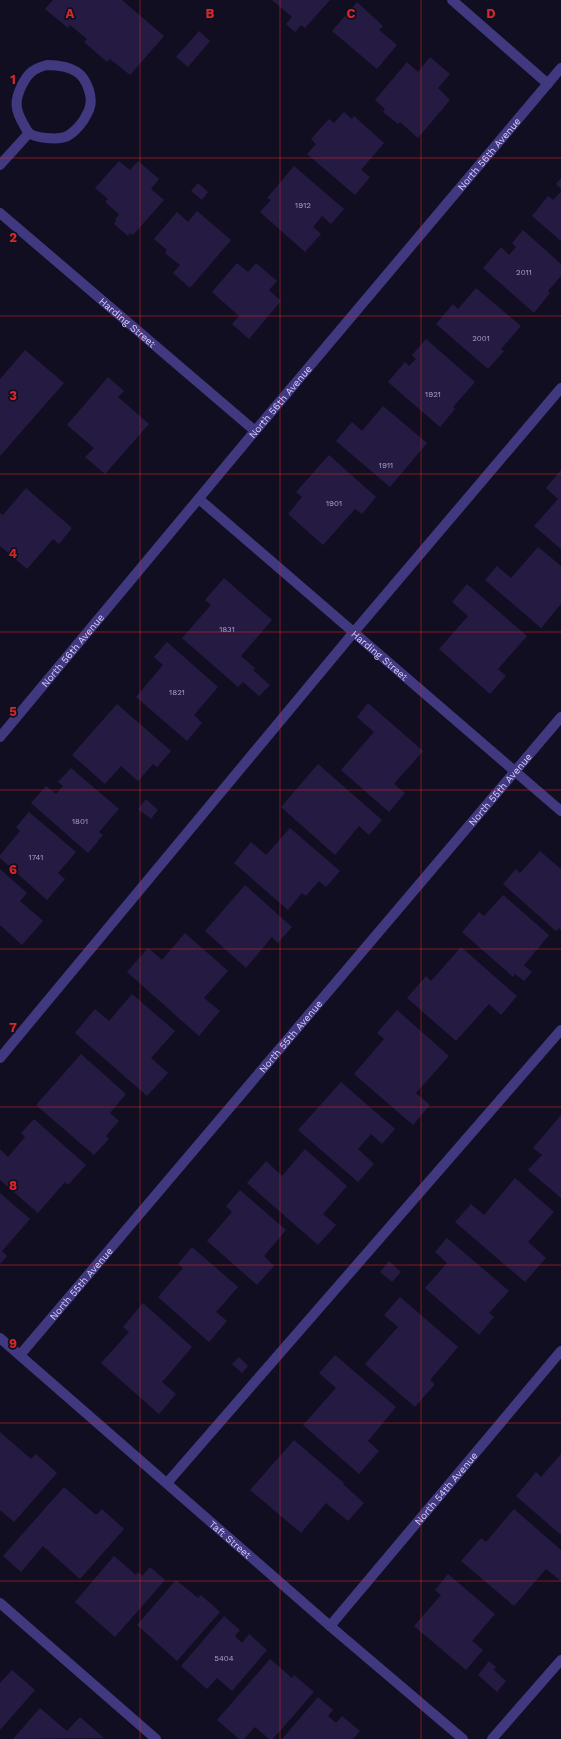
<svg xmlns="http://www.w3.org/2000/svg" width="561" height="1739" font-family="'Work Sans',sans-serif">
  <rect width="100%" height="100%" fill="#120e21"/>
  <g fill="#251a42">
    <polygon points="53,0 122,0 164,36 130,75 110,59 107,62 84,42 87,39 70,25 68,28 45,9"/>
    <polygon points="272,0 330,0 305,28 301,25 295,32 286,24 292,17"/>
    <polygon points="357,2 383,26 379,30 397,45 377,69 332,31"/>
    <polygon points="199,31 210,41 188,67 176,57"/>
    <polygon points="430,57 450,74 438,88 450,100 418,138 400,122 398,124 383,112 385,109 375,100 407,62 418,72"/>
    <polygon points="344,112 352,119 354,116 384,143 361,170 370,177 355,195 307,154 316,144 311,139 329,119 334,123"/>
    <polygon points="119,161 130,170 138,161 159,179 151,189 164,200 133,235 130,233 128,236 114,224 116,221 115,220 119,214 105,202 108,199 95,188"/>
    <polygon points="294,166 344,209 331,224 322,216 313,227 321,234 305,252 260,212 271,200 267,198"/>
    <polygon points="561,178 561,189 556,184"/>
    <polygon points="198,183 208,192 202,200 191,191"/>
    <polygon points="561,192 561,241 532,216 548,196 553,200"/>
    <polygon points="197,211 231,240 190,288 173,273 180,265 165,253 167,250 154,239 177,212 188,222"/>
    <polygon points="523,230 561,264 561,276 548,291 550,293 534,313 483,268 501,247 509,255 516,247 512,243"/>
    <polygon points="237,263 248,272 256,263 277,281 269,290 281,301 249,339 232,324 239,316 212,292"/>
    <polygon points="476,288 521,326 501,349 504,351 488,369 436,324 453,304 458,309"/>
    <polygon points="426,339 475,382 453,407 455,409 440,427 388,382 405,362 409,366 416,359 412,355"/>
    <polygon points="25,350 64,383 0,456 0,379"/>
    <polygon points="108,377 124,391 118,397 149,424 105,474 85,457 94,448 67,425"/>
    <polygon points="383,406 427,443 390,487 336,441 352,422 362,431"/>
    <polygon points="329,455 376,497 362,514 355,509 323,545 288,514 302,497 296,492"/>
    <polygon points="561,470 561,549 534,526 558,499 546,488"/>
    <polygon points="26,488 72,528 59,544 53,539 27,569 0,546 0,513 3,515"/>
    <polygon points="538,547 561,566 561,604 541,628 485,580 497,566 511,578"/>
    <polygon points="224,578 272,620 241,656 255,668 253,670 270,685 259,696 243,682 238,687 182,638 211,605 205,600"/>
    <polygon points="467,584 527,636 498,669 506,676 490,694 439,649 468,616 452,602"/>
    <polygon points="167,642 218,687 194,715 202,723 187,741 136,697 163,665 154,657"/>
    <polygon points="368,703 423,751 394,784 405,793 389,812 341,770 374,732 357,717"/>
    <polygon points="117,704 171,751 157,767 153,764 138,781 121,766 105,784 72,755"/>
    <polygon points="318,764 382,820 369,835 359,826 335,855 281,807"/>
    <polygon points="71,768 119,809 99,832 103,835 88,853 31,803 46,786 56,794 63,786 58,782"/>
    <polygon points="146,799 158,810 151,819 138,809"/>
    <polygon points="29,812 76,852 58,873 65,879 47,900 0,858 0,855 20,831 16,827"/>
    <polygon points="290,828 340,871 326,887 319,881 306,896 302,893 288,910 234,863 251,842 266,855"/>
    <polygon points="540,851 561,869 561,931 559,928 556,931 503,884 516,869 520,873"/>
    <polygon points="0,869 27,893 20,901 43,921 22,945 0,925"/>
    <polygon points="245,885 292,927 278,943 272,937 246,968 205,931"/>
    <polygon points="503,895 549,935 524,965 532,972 524,981 515,974 513,977 462,932 479,912 484,916"/>
    <polygon points="185,933 228,971 204,998 220,1011 199,1036 127,972 148,948 162,960"/>
    <polygon points="461,947 517,996 501,1015 489,1004 456,1041 407,998 426,976 431,981"/>
    <polygon points="132,994 175,1031 151,1058 168,1073 147,1096 75,1033 95,1009 109,1021"/>
    <polygon points="397,1010 449,1056 416,1093 430,1105 413,1125 354,1074 384,1039 377,1033"/>
    <polygon points="81,1054 126,1094 110,1113 119,1121 106,1136 109,1139 94,1155 36,1105"/>
    <polygon points="341,1082 395,1129 382,1144 371,1134 358,1149 374,1164 358,1182 298,1130"/>
    <polygon points="561,1115 561,1198 528,1170 542,1155 533,1148"/>
    <polygon points="34,1119 86,1165 68,1185 65,1182 38,1213 0,1180 0,1149 8,1157 25,1137 21,1133"/>
    <polygon points="305,1149 347,1186 323,1214 336,1225 318,1245 247,1183 266,1161 282,1176"/>
    <polygon points="515,1178 554,1212 528,1242 546,1258 525,1282 455,1222 471,1204 484,1215"/>
    <polygon points="240,1190 286,1230 264,1256 274,1266 257,1285 207,1241 232,1212 226,1206"/>
    <polygon points="0,1193 30,1219 2,1251 7,1256 0,1264"/>
    <polygon points="447,1238 509,1291 489,1313 494,1317 479,1335 425,1288 447,1263 435,1252"/>
    <polygon points="192,1247 238,1287 216,1312 227,1321 209,1342 158,1297 183,1268 178,1264"/>
    <polygon points="389,1261 401,1272 392,1282 380,1272"/>
    <polygon points="400,1297 458,1347 430,1380 435,1384 415,1407 365,1364 398,1327 384,1315"/>
    <polygon points="143,1303 192,1347 162,1382 176,1394 159,1414 101,1363 129,1332 123,1327"/>
    <polygon points="335,1355 396,1407 368,1441 379,1451 359,1474 303,1425 336,1388 319,1373"/>
    <polygon points="239,1357 248,1366 242,1373 232,1364"/>
    <polygon points="0,1432 31,1459 36,1454 57,1473 14,1522 0,1510"/>
    <polygon points="294,1440 344,1483 343,1484 364,1503 348,1521 326,1503 301,1533 250,1490"/>
    <polygon points="561,1454 561,1535 516,1496 536,1472 541,1477"/>
    <polygon points="64,1487 96,1515 102,1509 124,1529 80,1579 43,1546 21,1572 3,1556"/>
    <polygon points="514,1509 561,1550 561,1581 546,1569 514,1606 461,1561 481,1538 486,1542"/>
    <polygon points="114,1556 136,1575 138,1572 142,1576 150,1567 165,1580 115,1637 75,1602"/>
    <polygon points="448,1574 495,1614 472,1641 483,1650 466,1670 414,1626 441,1595 435,1590"/>
    <polygon points="176,1580 198,1598 201,1595 220,1612 177,1661 137,1625"/>
    <polygon points="224,1616 240,1630 235,1636 242,1643 249,1634 267,1650 232,1691 217,1678 207,1689 181,1666"/>
    <polygon points="270,1659 292,1678 294,1675 314,1692 273,1739 269,1739 255,1727 244,1739 239,1739 217,1720"/>
    <polygon points="489,1661 496,1667 494,1670 506,1681 497,1692 478,1675"/>
    <polygon points="12,1670 35,1690 0,1730 0,1683"/>
    <polygon points="318,1697 333,1710 328,1716 336,1723 342,1716 360,1731 353,1739 282,1739"/>
    <polygon points="40,1708 67,1731 80,1717 104,1738 13,1739"/>
  </g>
  <g fill="none" stroke-linecap="round" stroke-linejoin="round">
    <g stroke="#413980" stroke-width="10">
      <polyline points="452,0 548,84"/>
      <path d="M47,65C57,65 68,66 77,72C87,79 94,98 89,110C87,114 85,118 83,121C79,127 71,135 65,137C57,140 35,138 29,133C27,131 25,127 24,125C15,110 14,101 22,85C28,73 34,68 47,65Z"/>
      <polyline points="0,165 29,133"/>
      <path id="s1" d="M0,213L255,431"/>
      <path id="s2" d="M199,499L561,811"/>
      <path id="s3" d="M0,737L255,431L561,68"/>
      <polyline points="0,1058 354,632 561,388"/>
      <path id="s4" d="M0,1338L330,1626L463,1739"/>
      <path id="s5" d="M20,1355L561,717"/>
      <polyline points="167,1483 561,1030"/>
      <polyline points="0,1603 156,1739"/>
      <path id="s6" d="M330,1626L561,1351"/>
      <polyline points="492,1739 561,1660"/>
    </g>
  </g>
  <path fill="none" stroke="#d62828" stroke-width="1" stroke-opacity="0.55" d="M140,0V1739M280,0V1739M421,0V1739M0,158H561M0,316H561M0,474H561M0,632H561M0,790H561M0,949H561M0,1107H561M0,1265H561M0,1423H561M0,1581H561"/>
  <g text-anchor="middle" stroke-width="3.5" stroke-linejoin="round" paint-order="stroke">
    <g font-size="8" fill="#aaa2cf">
      <text x="303" y="208">1912</text>
      <text x="524" y="275">2011</text>
      <text x="481" y="341">2001</text>
      <text x="433" y="397">1921</text>
      <text x="386" y="468">1911</text>
      <text x="334" y="506">1901</text>
      <text x="227" y="632">1831</text>
      <text x="177" y="695">1821</text>
      <text x="80" y="824">1801</text>
      <text x="36" y="860">1741</text>
      <text x="224" y="1661">5404</text>
    </g>
    <g font-size="10" fill="#d7cffe" stroke="#120e21">
      <text dy="4" stroke="none"><textPath href="#s3" startOffset="761">North 56th Avenue</textPath></text>
      <text dy="4" stroke="none"><textPath href="#s1" startOffset="168">Harding Street</textPath></text>
      <text dy="4" stroke="none"><textPath href="#s3" startOffset="437">North 56th Avenue</textPath></text>
      <text dy="4" stroke="none"><textPath href="#s3" startOffset="113">North 56th Avenue</textPath></text>
      <text dy="4" stroke="none"><textPath href="#s2" startOffset="239">Harding Street</textPath></text>
      <text dy="4" stroke="none"><textPath href="#s5" startOffset="742">North 55th Avenue</textPath></text>
      <text dy="4" stroke="none"><textPath href="#s5" startOffset="418">North 55th Avenue</textPath></text>
      <text dy="4" stroke="none"><textPath href="#s5" startOffset="94">North 55th Avenue</textPath></text>
      <text dy="4" stroke="none"><textPath href="#s6" startOffset="180">North 54th Avenue</textPath></text>
      <text dy="4" stroke="none"><textPath href="#s4" startOffset="306">Taft Street</textPath></text>
    </g>
  </g>
  <g font-size="13" text-anchor="middle" font-weight="bold" fill="#d62828" stroke="#120e21" stroke-width="3.5" stroke-linejoin="round" paint-order="stroke">
    <text x="70" y="18">A</text>
    <text x="210" y="18">B</text>
    <text x="351" y="18">C</text>
    <text x="491" y="18">D</text>
    <text x="13" y="84">1</text>
    <text x="13" y="242">2</text>
    <text x="13" y="400">3</text>
    <text x="13" y="558">4</text>
    <text x="13" y="716">5</text>
    <text x="13" y="874">6</text>
    <text x="13" y="1032">7</text>
    <text x="13" y="1190">8</text>
    <text x="13" y="1348">9</text>
  </g>
</svg>
